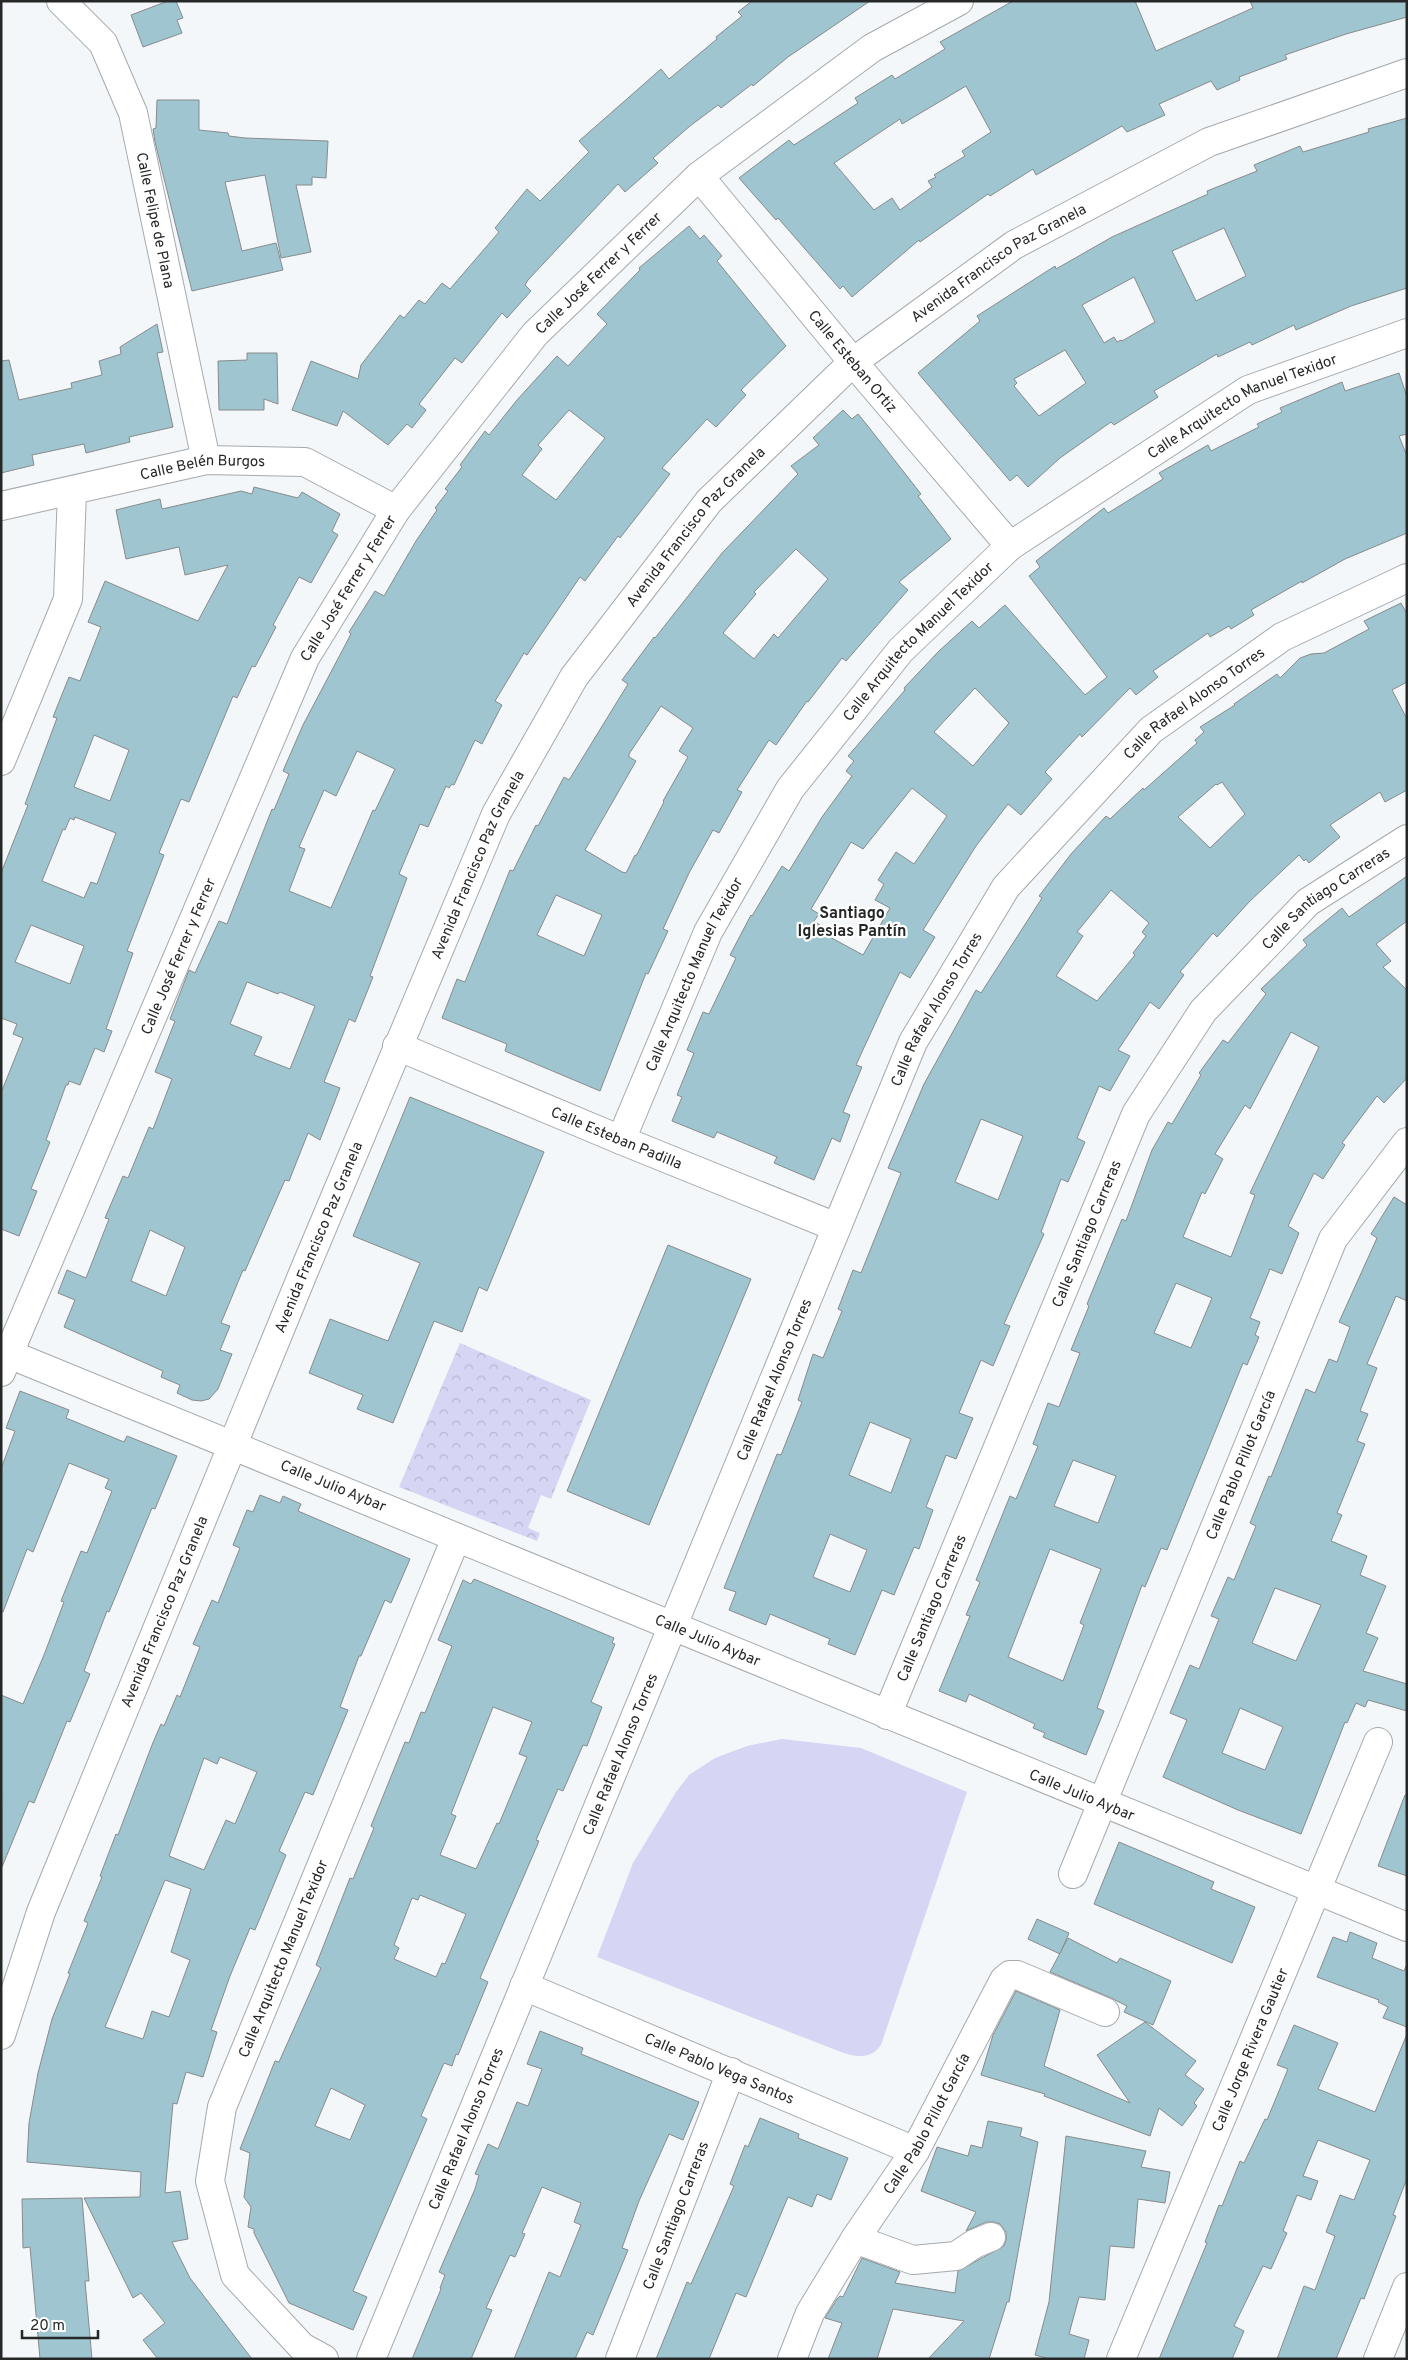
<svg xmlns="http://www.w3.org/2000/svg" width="1408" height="2360" font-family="Overpass,sans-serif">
  <defs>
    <pattern id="forest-crowns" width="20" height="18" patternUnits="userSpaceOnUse" patternTransform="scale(1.25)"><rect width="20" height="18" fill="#d6d5f3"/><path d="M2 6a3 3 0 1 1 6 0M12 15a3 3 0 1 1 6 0" fill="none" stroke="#b8b7d0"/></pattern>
  </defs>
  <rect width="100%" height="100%" fill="#f3f7f9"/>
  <path fill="#d6d5f3" d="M782,1739L861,1748L967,1792L881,2045C870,2060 856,2057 841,2052L597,1957L633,1863L676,1792L689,1775L715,1758L747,1746Z"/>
  <polygon fill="url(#forest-crowns)" points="460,1343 591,1400 551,1499 541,1495 528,1528 540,1533 537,1541 399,1487"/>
  <g fill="#9ec5d0" stroke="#878b8c" fill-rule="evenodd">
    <polygon points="168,1 176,1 183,18 177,20 182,33 143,47 131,15"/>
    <polygon points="752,1 870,1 788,57 753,86 752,84 721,108 718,105 690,126 653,158 658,163 625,192 618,184 528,280 525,285 531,291 507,318 502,313 462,363 455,358 419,404 426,410 412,428 407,424 388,445 343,411 337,426 292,410 311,361 358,379 361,365 400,315 404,318 419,300 425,304 442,283 450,289 499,232 495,228 527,189 540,201 589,152 579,141 661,69 669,79 717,39 716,37 742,16 738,12"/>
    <path d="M1013,1H1135L1156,51L1253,8L1250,1H1407V17L1346,34L1285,55L1287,59L1239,77L1240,80L1217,90L1211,81L1159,104L1165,115L1127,132L1122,126L1036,175L1033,169L990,196L988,194L920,242L919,240L852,297L843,286L840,289L778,218L776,220L739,178L789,140L794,145L858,103L855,98L892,75L895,79L945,49L940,42ZM966,86L991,132L962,151L965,156L934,175L936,177L928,181L932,187L900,210L892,198L874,210L834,163L900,119L902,124Z"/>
    <polygon points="157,100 199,100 199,130 228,133 229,136 245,138 328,141 326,178 312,177 312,185 296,185 311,252 281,258 265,175 225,182 242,251 276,243 283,270 192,291 155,142 153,129 156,128"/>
    <path d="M1407,118V288L1351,306L1296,330L1294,325L1252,345L1250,342L1218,357L1217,354L1154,391L1158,397L1114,425L1111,422L1060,458L1028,487L1017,475L1010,481L918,373L980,321L977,316L1055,266L1056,269L1112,237L1208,194L1207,191L1257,171L1254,165L1300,146L1303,152L1369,132L1368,129ZM1224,228L1246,276L1196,301L1172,251ZM1134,277L1155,322L1122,341L1121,340L1117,342L1114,337L1104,343L1082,305ZM1065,350L1086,383L1039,416L1014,386L1017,383L1014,379Z"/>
    <path d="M689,226L700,239L704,235L722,256L717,261L786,346L741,390L746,395L716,427L707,419L662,468L670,474L620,538L618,536L585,581L580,577L527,655L524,653L495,701L502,705L482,744L475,740L454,785L452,784L449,788L446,786L428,827L420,824L399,874L407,878L370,976L373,977L355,1022L349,1019L324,1082L340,1088L320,1140L308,1133L289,1181L285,1180L245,1271L243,1270L221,1323L230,1326L220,1350L232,1354L218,1389L209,1399L201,1401L192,1400L177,1393L180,1385L161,1377L163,1371L64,1327L75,1300L58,1293L67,1270L86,1278L109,1219L105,1218L123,1176L128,1178L149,1127L153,1129L172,1079L155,1072L175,1021L170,1019L189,970L195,973L219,921L227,924L272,809L274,810L289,774L283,771L303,725L351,634L349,632L375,591L384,596L416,541L437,510L435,508L448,491L445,489L462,467L460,465L485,431L489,435L517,400L557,356L568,366L607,324L597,314L640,270L639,268ZM569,410L605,438L556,500L522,475L542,449L538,445ZM357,751L395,769L375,811L373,810L331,908L289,891L305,849L299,847L324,790L336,796ZM247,982L278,994L280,992L315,1006L290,1069L254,1055L262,1037L230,1024ZM150,1230L185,1247L166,1296L131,1281Z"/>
    <polygon points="157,324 163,352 157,353 173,427 129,437 130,442 86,453 84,444 32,455 34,465 1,473 1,361 9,360 19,400 72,388 71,383 102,375 99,361 121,354 120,347"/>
    <polygon points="247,353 277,353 278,404 264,399 264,410 219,410 218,361 247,360"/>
    <path d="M1399,373L1407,397V434L1399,436L1407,456V533L1345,559L1302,583V581L1251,610L1254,615L1231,629L1229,626L1210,637L1208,633L1153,671L1158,677L1136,695L1130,688L1082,737L1080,734L1045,772L1052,779L1021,815L1008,804L976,846L923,930L935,937L910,978L900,972L885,1002L856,1065L862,1067L843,1112L850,1115L840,1142L832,1138L814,1180L774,1163L777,1157L717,1132L714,1138L672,1121L682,1097L677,1095L694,1053L687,1050L703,1012L709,1014L736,958L730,955L751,915L752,916L782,866L789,871L822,817L852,776L846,771L854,761L848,756L905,690L904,688L939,651L972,621L979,628L1005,605L1085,695L1107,677L1029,576L1040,567L1036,561L1104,508L1108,513L1163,479L1159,473L1208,445L1211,451L1259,427L1257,424L1282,412L1280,408L1342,382L1345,391ZM975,688L1009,723L973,766L934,732ZM912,788L947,816L914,864L896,852L878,880L884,884L875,900L890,908L863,955L817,930L820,925L814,921L819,914L811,909L851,842L863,849Z"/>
    <path d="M843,410L852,419L858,414L867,425L921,494L918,496L951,539L899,582L908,590L846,661L842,658L808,702L807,701L776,745L769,740L737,790L742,792L719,833L713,830L689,873L663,929L668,931L648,974L646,973L600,1091L505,1051L507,1044L442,1018L457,979L465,982L510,870L513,871L536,825L538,826L564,777L569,780L628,684L622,680L654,637L655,638L722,553L798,474L791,466L819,445L813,438ZM796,549L828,579L778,638L774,634L754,659L723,633L756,594L754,592ZM661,706L693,728L679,751L688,757L663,801L664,802L636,856L635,855L626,873L622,872L585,850L636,761L629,757V754ZM556,895L602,915L584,956L537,935Z"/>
    <path d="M254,487L298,498L302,492L340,514L332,531L338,535L311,583L299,577L273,625L276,627L255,667L252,666L237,698L233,696L189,802L181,799L159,853L164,855L127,951L133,953L106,1029L112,1031L104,1052L95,1048L80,1085L69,1081L68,1085H66L46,1140L50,1142L31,1189L37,1191L19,1236L1,1229V1093L23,1038L13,1034L17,1024L1,1018V873L28,805L25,804L57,718L53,717L69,677L80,681L101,627L88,622L105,581L198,621L228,565L185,575L179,547L126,559L116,510L160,499L162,509L241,491L252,494ZM94,735L129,750L110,801L74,787ZM75,817L116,833L97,884L91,882L84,898L42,881L63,829L65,830L70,818L74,820ZM31,925L84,946L70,984L15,962Z"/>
    <path d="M1401,603L1407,614V682L1392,690L1407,719V790L1385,802L1380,792L1330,825L1340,837L1309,863L1306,859L1304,861L1299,855L1250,901L1217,937L1213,933L1180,972L1184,975L1159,1009L1150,1002L1118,1050L1130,1056L1110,1091L1099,1086L1077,1138L1085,1142L1068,1182L1061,1179L1041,1232L1044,1234L1004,1324L1010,1326L993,1366L981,1360L959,1413L973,1418L956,1459L946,1455L926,1507L933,1510L919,1549L914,1547L894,1595L882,1590L855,1655L828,1644L830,1639L770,1614L766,1625L729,1610L736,1592L724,1588L777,1454L781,1455L802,1402L798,1400L813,1354L823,1358L842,1311L838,1309L853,1270L861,1273L901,1173L888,1168L904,1131L924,1084L976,990L981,993L1042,898L1039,896L1071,854L1106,816L1110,819L1143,788L1144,790L1197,743L1195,740L1204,732L1200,727L1235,705L1234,704L1277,674L1280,678L1300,658L1311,654L1324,653L1369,629L1364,621ZM1222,782L1245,814L1210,848L1178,817L1216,784L1217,785ZM1111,890L1149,923L1142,932L1146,936L1133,953L1135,955L1097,1001L1056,976L1083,936L1077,932ZM981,1119L1023,1136L998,1200L955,1182ZM870,1422L911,1439L891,1493L849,1475ZM830,1534L867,1550L850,1592L813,1577Z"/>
    <path d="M1407,876V921L1376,944L1391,961L1383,967L1407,990V1078L1384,1103L1377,1096L1342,1143L1345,1145L1323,1179L1314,1173L1288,1226L1299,1233L1282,1274L1270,1269L1250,1318L1260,1322L1255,1335L1259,1337L1247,1365L1243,1363L1167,1550L1161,1548L1145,1587L1142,1585L1097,1708L1104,1711L1086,1755L1043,1737L1045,1733L1033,1728L1035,1724L969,1694L966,1702L939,1691L970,1616L966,1615L980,1582L976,1580L1010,1496L1016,1499L1038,1446L1033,1444L1048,1403L1059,1407L1080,1353L1071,1350L1089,1306L1087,1304L1122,1219L1126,1221L1152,1150L1168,1122L1172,1124L1201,1075L1199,1073L1223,1040L1228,1043L1266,994L1261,989L1307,945L1303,940L1342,908L1349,917ZM1291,1032L1319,1047L1250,1193L1255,1195L1231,1257L1183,1237L1202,1192L1205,1194L1223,1159L1215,1154L1245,1105L1250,1109ZM1176,1283L1212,1298L1191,1348L1154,1333ZM1073,1460L1116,1476L1098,1523L1054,1506ZM1050,1549L1101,1569L1080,1623L1084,1625L1063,1681L1008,1657Z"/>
    <polygon points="410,1097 544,1152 487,1291 479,1287 462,1332 434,1321 393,1423 357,1409 363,1395 309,1373 330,1319 388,1341 420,1263 353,1236"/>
    <path d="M1394,1197L1407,1205V1301L1396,1296L1367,1364L1377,1368L1360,1411L1368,1414L1357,1441L1365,1444L1337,1513L1342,1515L1331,1541L1367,1556L1360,1575L1386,1586L1366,1633L1378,1638L1363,1671L1407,1684V1711L1368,1700L1365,1707L1356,1703L1347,1723L1345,1722L1301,1834L1238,1810L1163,1777L1187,1720L1170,1713L1190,1665L1199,1669L1219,1619L1211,1616L1228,1577L1234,1580L1256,1526L1250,1523L1269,1476L1271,1477L1306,1389L1315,1393L1329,1359L1337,1362L1350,1327L1339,1322L1377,1238L1371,1234ZM1275,1588L1321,1605L1296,1661L1252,1643ZM1240,1708L1283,1727L1265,1770L1222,1753Z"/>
    <polygon points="668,1245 751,1279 649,1525 567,1491"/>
    <polygon points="20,1391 69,1410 66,1418 124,1442 127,1436 177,1456 155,1509 152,1508 109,1612 107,1611 84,1671 90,1674 70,1722 67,1721 34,1803 29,1801 2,1867 1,1695 23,1704 44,1655 64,1602 61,1601 81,1551 87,1553 112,1491 105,1488 109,1479 69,1463 33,1552 27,1549 3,1612 1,1612 1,1469 15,1431 6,1428"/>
    <path d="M260,1495L280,1503L283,1496L301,1504L298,1511L410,1559L391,1603L385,1600L361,1656H359L340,1707L348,1710L313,1795L305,1792L279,1851L286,1855L255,1930L250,1928L230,1976L211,2030L217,2032L203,2077L186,2072L177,2104L173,2103L165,2193L180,2191L188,2239L172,2242L190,2278L252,2359H158L143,2340L165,2323L141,2293L133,2298L84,2198L140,2197L141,2172L27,2162L29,2123L38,2073L52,2019L70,1974L68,1973L88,1923L84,1921L102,1877L100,1876L116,1834L118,1835L152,1745L161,1724L164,1726L177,1695L180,1697L200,1647L193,1644L212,1600L218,1603L240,1548L233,1545L247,1510L253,1512ZM220,1757L257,1772L235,1824L226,1820L204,1870L169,1856L204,1758L217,1764ZM165,1880L191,1889L171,1952L190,1960L169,2017L152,2011L143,2039L105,2027Z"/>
    <path d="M474,1579L614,1638L612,1643L615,1644L591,1702L602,1707L587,1746L583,1745L563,1791L558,1789L536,1840L539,1841L480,1978L488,1982L458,2055L456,2054L452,2066L444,2063L421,2116L427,2119L353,2291L367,2297L353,2330L289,2303L254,2233V2229L248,2227L251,2207L244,2197L250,2153L240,2149L275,2061L279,2062L321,1968L316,1965L350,1878L353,1879L374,1828L371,1826L405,1742L409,1743L421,1712L425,1713L452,1646L438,1640L463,1580L471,1584ZM493,1707L532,1722L519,1754L527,1757L499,1824L497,1823L476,1869L440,1855L456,1816L451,1814ZM420,1895L466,1914L445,1964L442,1963L436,1977L394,1959L399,1948L394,1945L412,1898L418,1900ZM331,2088L365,2105L350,2140L315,2126Z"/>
    <polygon points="1405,1795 1407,1795 1407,1876 1378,1866"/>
    <polygon points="1119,1842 1214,1882 1211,1889 1255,1907 1232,1963 1094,1904"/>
    <polygon points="1037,1919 1069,1933 1060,1954 1028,1939"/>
    <polygon points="1350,1932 1377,1943 1372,1958 1404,1971 1407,1964 1407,2027 1383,2018 1388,2007 1378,2002 1379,2000 1317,1977 1333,1937 1347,1942"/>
    <polygon points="1068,1938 1117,1963 1120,1958 1171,1981 1153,2025 1124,2012 1127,2006 1111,1998 1050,1972"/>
    <polygon points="1016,1991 1060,2010 1044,2066 1130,2103 1097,2055 1145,2022 1196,2061 1185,2075 1204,2089 1194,2103 1197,2106 1182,2126 1159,2108 1150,2136 1044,2096 1045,2094 981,2075 993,2035"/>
    <polygon points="1294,2025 1338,2043 1318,2089 1375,2112 1407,2034 1407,2178 1393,2215 1396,2216 1364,2299 1361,2298 1336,2359 1277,2359 1304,2286 1315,2290 1335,2236 1326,2232 1340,2195 1354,2200 1370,2160 1318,2140 1303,2176 1318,2181 1311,2200 1297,2195 1283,2231 1287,2233 1271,2269 1263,2266 1234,2326 1244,2331 1232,2359 1159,2359 1207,2243 1205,2242 1219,2205 1222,2206 1240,2161 1244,2163 1265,2119 1267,2120 1288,2069 1277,2065"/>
    <polygon points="540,2031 583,2048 581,2054 699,2102 683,2140 669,2134 639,2201 622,2248 628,2250 593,2335 587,2332 575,2359 514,2359 549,2272 560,2277 581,2225 574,2222 581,2203 542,2187 522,2233 525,2234 515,2257 510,2255 486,2308 492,2310 471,2359 412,2359 441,2289 440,2288 445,2275 439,2272 475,2189 479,2175 475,2174 488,2144 498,2149 517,2102 528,2106 542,2069 527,2064"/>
    <polygon points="760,2118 799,2134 798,2138 848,2158 831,2200 817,2194 812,2207 788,2197 746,2297 736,2293 709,2359 656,2359 687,2282 691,2284 714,2232 734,2186 730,2184 745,2145 748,2147"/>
    <polygon points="988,2121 1022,2128 1020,2136 1038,2142 1009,2302 1007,2302 989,2359 928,2359 964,2321 893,2309 877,2359 828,2359 842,2323 825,2318 837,2299 840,2296 843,2297 862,2258 900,2272 895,2283 955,2293 958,2271 1004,2246 1006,2240 1006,2232 1000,2224 994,2222 986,2222 966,2231 976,2212 921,2191 937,2147 968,2156 971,2145 982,2148"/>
    <polygon points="1066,2136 1146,2151 1141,2167 1170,2172 1165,2203 1138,2199 1134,2248 1110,2246 1105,2300 1079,2297 1069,2334 1089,2340 1084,2359 1049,2359 1035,2355 1049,2302"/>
    <polygon points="82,2198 89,2281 85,2281 92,2359 40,2359 30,2247 23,2248 22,2199"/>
  </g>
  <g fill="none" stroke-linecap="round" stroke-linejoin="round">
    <defs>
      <g id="minor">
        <path id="s1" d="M61,1L103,43L133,113L206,460"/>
        <path id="s2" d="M699,176L853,362L1010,546"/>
        <path id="s3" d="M1,506L206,460L305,462L396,510"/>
        <polyline points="1,761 68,599 72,491"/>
        <path id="s4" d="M397,1046L621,1140L836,1227"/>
        <path id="s5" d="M621,1140L708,932L790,789L901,650L1010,546L1248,390L1407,333"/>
        <path id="s6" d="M9,1354C476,1541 939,1739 1407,1927"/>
        <path id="s7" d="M1,1372L305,658L396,510L535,334L699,176L872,48L959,1"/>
        <path id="s8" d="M887,1715L1136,1114L1203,1011L1308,902L1407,839"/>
        <path id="s9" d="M1073,1874L1333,1239L1407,1142"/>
        <path id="s10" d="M524,1986L915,2151"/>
        <path id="s11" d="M1,2035L41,1912L304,1271L496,814L574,677L709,501L853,362L1014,245L1209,142L1407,73"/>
        <polyline points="855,2239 913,2260 956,2256 974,2244 991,2237"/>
        <path id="s12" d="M324,2359L302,2347L235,2275L210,2181L222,2107L456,1538"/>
        <path id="s13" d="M371,2359L913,1042L1006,887L1151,730L1282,637L1407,578"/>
        <path id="s14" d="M620,2359L731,2072"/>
        <path id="s15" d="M792,2359L810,2313L855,2239L915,2151L1004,1980L1010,1975H1017L1105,2012"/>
        <path id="s16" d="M1121,2359L1378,1742"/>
        <polyline points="1378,2359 1407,2287"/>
      </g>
    </defs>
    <use href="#minor" stroke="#a6a9ac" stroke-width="30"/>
    <use href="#minor" stroke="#fff" stroke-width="28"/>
  </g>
  <g text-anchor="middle" stroke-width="4.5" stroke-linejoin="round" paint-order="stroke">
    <g font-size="15" fill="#262828" stroke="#fff">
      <text dy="5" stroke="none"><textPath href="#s1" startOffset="245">Calle Felipe de Plana</textPath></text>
      <text dy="5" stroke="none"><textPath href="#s11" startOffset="2074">Avenida Francisco Paz Granela</textPath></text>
      <text dy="5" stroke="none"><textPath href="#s7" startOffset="1262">Calle José Ferrer y Ferrer</textPath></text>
      <text dy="5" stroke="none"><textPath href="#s2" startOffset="241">Calle Esteban Ortiz</textPath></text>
      <text dy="5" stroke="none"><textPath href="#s5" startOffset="991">Calle Arquitecto Manuel Texidor</textPath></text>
      <text dy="5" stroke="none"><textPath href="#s3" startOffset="206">Calle Belén Burgos</textPath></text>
      <text dy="5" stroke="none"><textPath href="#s11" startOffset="1669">Avenida Francisco Paz Granela</textPath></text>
      <text dy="5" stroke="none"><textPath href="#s7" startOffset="858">Calle José Ferrer y Ferrer</textPath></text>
      <text dy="5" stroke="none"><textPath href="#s5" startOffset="586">Calle Arquitecto Manuel Texidor</textPath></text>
      <text dy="5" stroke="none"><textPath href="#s13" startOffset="1869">Calle Rafael Alonso Torres</textPath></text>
      <text dy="5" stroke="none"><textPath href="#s11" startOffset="1264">Avenida Francisco Paz Granela</textPath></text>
      <text dy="5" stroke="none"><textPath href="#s8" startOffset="941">Calle Santiago Carreras</textPath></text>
      <text dy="5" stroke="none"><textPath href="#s7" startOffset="452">Calle José Ferrer y Ferrer</textPath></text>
      <text dy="5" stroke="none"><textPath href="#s5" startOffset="181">Calle Arquitecto Manuel Texidor</textPath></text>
      <text dy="5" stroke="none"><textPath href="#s13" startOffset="1464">Calle Rafael Alonso Torres</textPath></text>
      <text dy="5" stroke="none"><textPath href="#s4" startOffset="238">Calle Esteban Padilla</textPath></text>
      <text dy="5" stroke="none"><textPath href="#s8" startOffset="521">Calle Santiago Carreras</textPath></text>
      <text dy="5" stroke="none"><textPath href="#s11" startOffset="859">Avenida Francisco Paz Granela</textPath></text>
      <text dy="5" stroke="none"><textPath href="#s13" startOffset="1059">Calle Rafael Alonso Torres</textPath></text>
      <text dy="5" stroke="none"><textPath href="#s9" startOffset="442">Calle Pablo Pillot García</textPath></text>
      <text dy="5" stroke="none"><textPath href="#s6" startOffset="350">Calle Julio Aybar</textPath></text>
      <text dy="5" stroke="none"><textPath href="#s8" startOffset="116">Calle Santiago Carreras</textPath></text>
      <text dy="5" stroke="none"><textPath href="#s11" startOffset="454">Avenida Francisco Paz Granela</textPath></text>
      <text dy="5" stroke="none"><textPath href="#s6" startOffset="755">Calle Julio Aybar</textPath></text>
      <text dy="5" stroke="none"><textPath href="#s13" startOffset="654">Calle Rafael Alonso Torres</textPath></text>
      <text dy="5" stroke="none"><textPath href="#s6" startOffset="1160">Calle Julio Aybar</textPath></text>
      <text dy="5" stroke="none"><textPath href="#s12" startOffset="456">Calle Arquitecto Manuel Texidor</textPath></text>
      <text dy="5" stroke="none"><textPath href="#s16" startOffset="335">Calle Jorge Rivera Gautier</textPath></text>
      <text dy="5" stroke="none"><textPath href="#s10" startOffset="212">Calle Pablo Vega Santos</textPath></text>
      <text dy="5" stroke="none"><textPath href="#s15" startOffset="272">Calle Pablo Pillot García</textPath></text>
      <text dy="5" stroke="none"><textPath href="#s13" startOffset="249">Calle Rafael Alonso Torres</textPath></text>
      <text dy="5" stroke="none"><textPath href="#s14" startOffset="154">Calle Santiago Carreras</textPath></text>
    </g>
    <g font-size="16" font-weight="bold" fill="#262828" stroke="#fff">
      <text x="852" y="918">Santiago<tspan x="852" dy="18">Iglesias Pantín</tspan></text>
    </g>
  </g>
  <rect width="1408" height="2360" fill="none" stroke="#262828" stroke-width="5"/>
  <path d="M22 2330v8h76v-8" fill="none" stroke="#262828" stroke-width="2.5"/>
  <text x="30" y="2330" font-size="15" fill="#262828" stroke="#ffffff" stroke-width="4" paint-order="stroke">20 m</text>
</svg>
